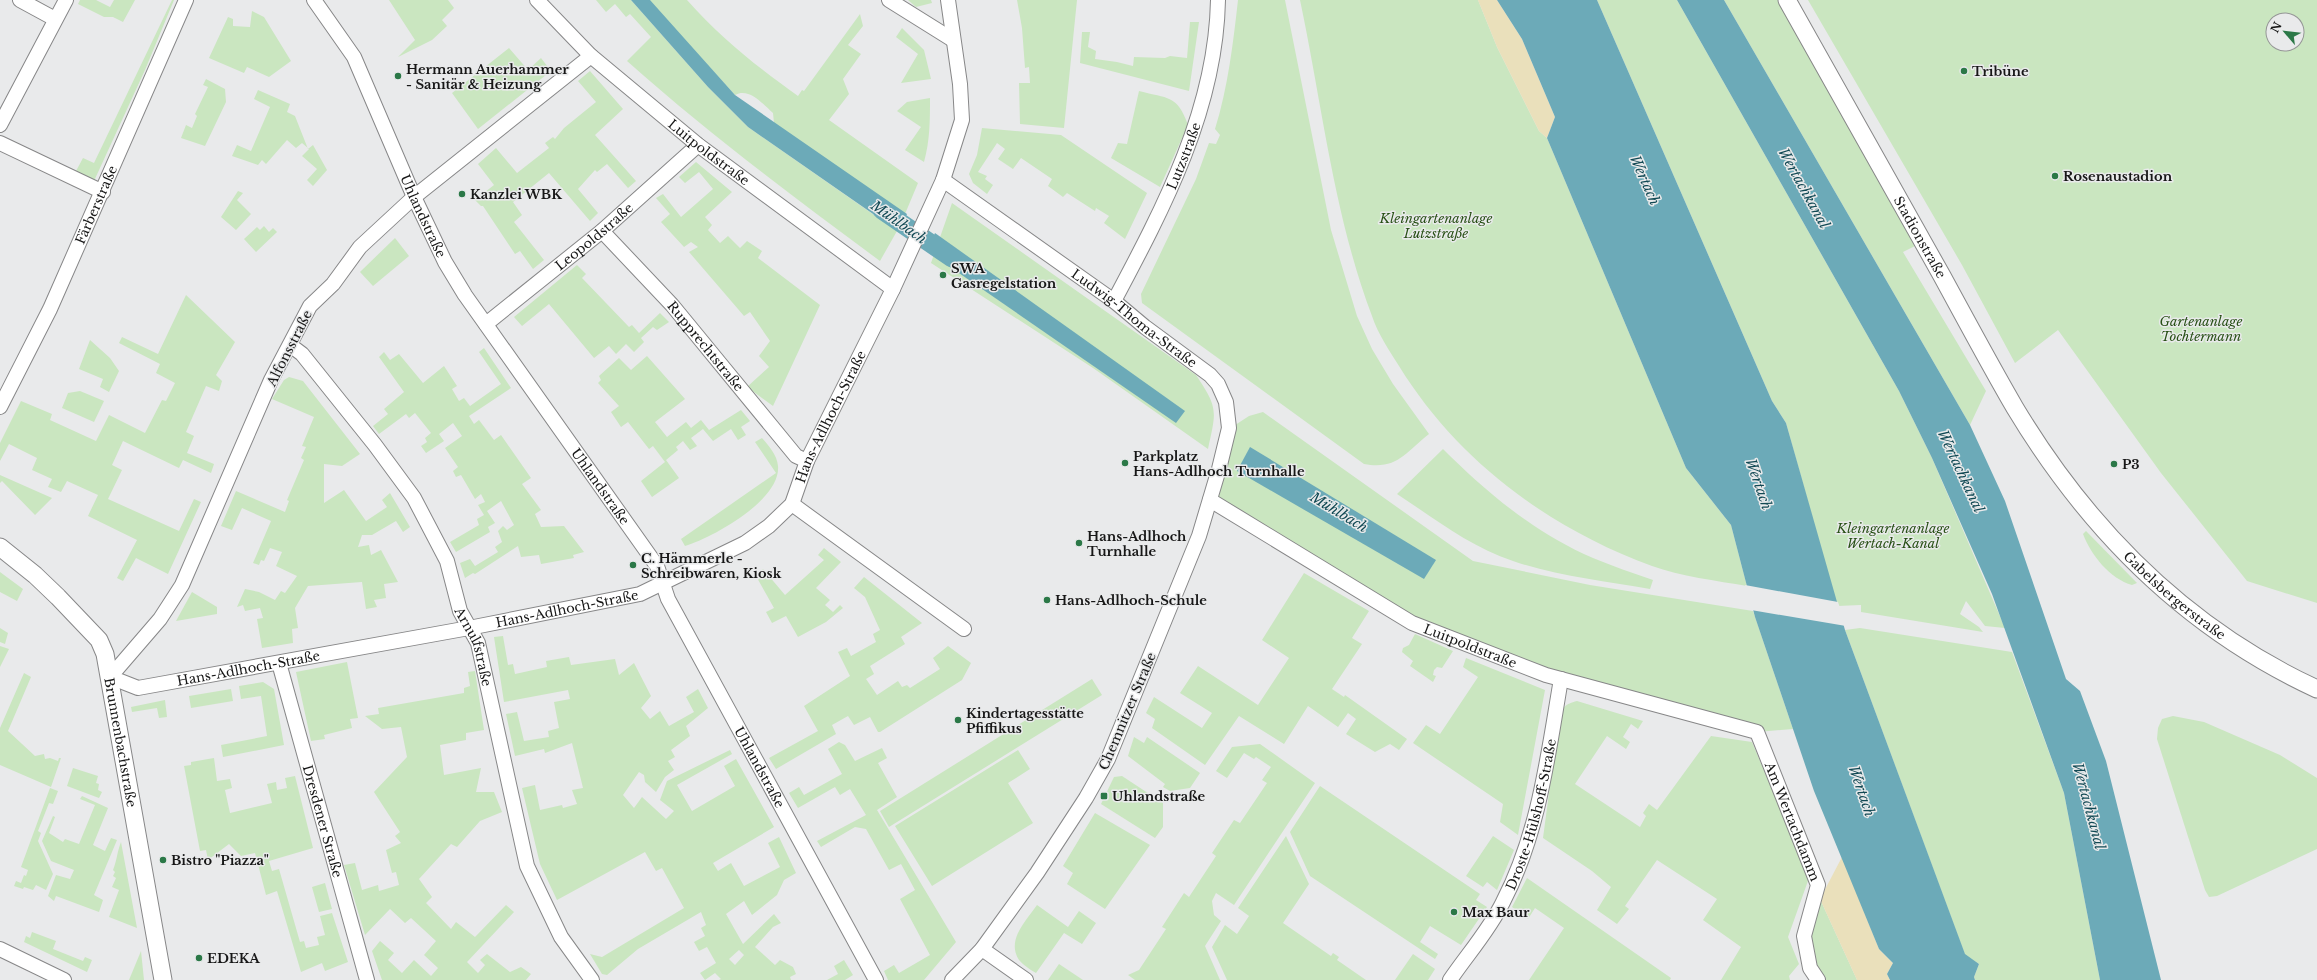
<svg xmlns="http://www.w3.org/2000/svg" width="2317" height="980" font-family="'Libre Baskerville',serif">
  <rect width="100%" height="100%" fill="#e9eaeb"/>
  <g fill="#cae6c0" fill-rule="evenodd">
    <polygon points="80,0 96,0 110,7 114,0 135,0 123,22 113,17 104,17 78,4"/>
    <polygon points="172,0 174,0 145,70 94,181 76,171 83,158 94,163"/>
    <polygon points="389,0 448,0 454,8 442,20 447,26 432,40 398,57 415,40"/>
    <path d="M596,0H631L708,87L748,127L897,231L880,261C792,196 708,133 627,61L651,37L630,14L626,17L615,4L606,12Z"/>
    <path d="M648,0H687C722,39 756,66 798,96L802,90L804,91L860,14L863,26L848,45L861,54L843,79L849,94L829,120L918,183L905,214L774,123L773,113C763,104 749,87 735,95Z"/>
    <polygon points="908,0 931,0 932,3 916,7"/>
    <polygon points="1017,0 1077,0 1064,128 1020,124 1019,83 1030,83 1029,67 1025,68 1022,28"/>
    <path d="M1238,0H1285L1331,230L1357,316L1372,349L1393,384L1429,434C1405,453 1397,470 1364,464L1142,303L1141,294L1196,179L1209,143L1216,144L1220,135L1215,129C1228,87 1233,44 1238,0Z"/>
    <path d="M1300,0H1478L1497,47L1539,131L1547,138L1686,468L1731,525L1747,586C1717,581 1680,576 1652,566C1548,528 1457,460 1399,366C1389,350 1378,334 1372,316C1334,216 1322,104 1300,0Z"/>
    <polygon points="1597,0 1677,0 1899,391 1932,458 2005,628 1985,626 1966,601 1960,614 1979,627 1983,632 1861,612 1861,605 1837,606 1786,423 1772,401"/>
    <polygon points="1724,0 1787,0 1923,242 1903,252 1986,391 1970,425"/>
    <path d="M1808,0H2317V603L2247,581L2161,473L2058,330L2015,363L1962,265ZM2273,20H2297V44H2273Z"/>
    <polygon points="252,11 264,17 291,61 269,77 247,67 244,73 209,58 228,17 233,19 233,26 250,27"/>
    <polygon points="1190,22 1199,22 1189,91 1080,63 1082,32 1090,32 1088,47 1096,51 1095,59 1117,62 1133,66 1134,57 1165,58 1170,56 1187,58"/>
    <polygon points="902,28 924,50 931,79 901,83 918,54 896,37"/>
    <polygon points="509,48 528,70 541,58 551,71 478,129 452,93"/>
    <polygon points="590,71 623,109 595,135 636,181 628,188 607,164 597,172 595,170 578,189 598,213 590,221 549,173 513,202 522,215 514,222 544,260 533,269 520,251 515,254 483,206 481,206 475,200 494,185 478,164 496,148 517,173 549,148 545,143 553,137 555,139 564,128 596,102 578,81"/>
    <polygon points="206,79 225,89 226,102 205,146 181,138 186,125 192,128 197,116 195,114 208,87 203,85"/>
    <polygon points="258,90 290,104 287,112 295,116 308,149 313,145 327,170 313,186 307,180 317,169 302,156 309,149 302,143 296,148 287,140 266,164 262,160 258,165 232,156 237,145 251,151 270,107 254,99"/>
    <path d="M1139,91C1168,99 1177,94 1188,125L1160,187L1111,158L1118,143L1127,144Z"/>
    <path d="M930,98C930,120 930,141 924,162L905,150L921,127L897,111L907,102Z"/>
    <polygon points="982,128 1061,135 1147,193 1125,239 1104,223 1109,216 1096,208 1095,211 1067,193 1063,197 1048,186 1052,179 1021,158 1013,169 998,159 1005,149 997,143 978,172 987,176 985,179 993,185 987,194 973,183 969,174 977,155"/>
    <polygon points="696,162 732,192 705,217 712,225 708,230 720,243 728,236 740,248 747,241 762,251 758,258 820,305 773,406 747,387 769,367 759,356 770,341 750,312 744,316 689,252 698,247 691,242 684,247 661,222 670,214 656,198 663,194 681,217 713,189 699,172 685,183 679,177"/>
    <polygon points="238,191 243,193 237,200 251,214 236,230 221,217"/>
    <path d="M952,203L1196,375C1219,409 1216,411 1208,449L1093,368L931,263Z"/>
    <polygon points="264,226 269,232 273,228 277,232 256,252 244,239 257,227 260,230"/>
    <polygon points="395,238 409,256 373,286 360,272"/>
    <polygon points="577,265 586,274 582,278 629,327 632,325 639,333 660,313 669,322 657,330 653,327 641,338 644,342 634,352 626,344 616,354 609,346 594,358 549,304 522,326 514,317"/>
    <polygon points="186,295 235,342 216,375 222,381 219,391 206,386 186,432 194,436 187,453 214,464 211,473 183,460 179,468 123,441 112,465 122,470 108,499 179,531 194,499 201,502 168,574 136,558 123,581 117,578 137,540 88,516 98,495 67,481 61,492 48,487 52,479 32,470 37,458 9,444 0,461 0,443 21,401 52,414 50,420 96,441 109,415 145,433 162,400 166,401 175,383 156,373 160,364 119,343 122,337 158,354"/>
    <polygon points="90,340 110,358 119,371 109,392 100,387 103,379 79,369"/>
    <polygon points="484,348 511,388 469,416 474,424 479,420 494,440 501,435 531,478 522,484 541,510 535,514 541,527 564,526 584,552 573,555 574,558 541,564 539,555 521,557 518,546 475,574 473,573 465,578 460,563 470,559 475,566 498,552 495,547 502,542 498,531 503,526 507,530 514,525 501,501 487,511 495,523 488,527 490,532 456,552 450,542 479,525 477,519 484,515 478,505 485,502 481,494 475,499 461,475 456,477 453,471 458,467 445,448 462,436 453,423 439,434 444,441 426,453 421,446 427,442 425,438 431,433 415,413 409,418 406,414 379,434 373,426 388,414 384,409 404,392 379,357 384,352 390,360 399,354 423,383 444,366 457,386 452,389 459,401 464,398 470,406 501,384 479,352"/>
    <polygon points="647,356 685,399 655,422 667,437 686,422 691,428 701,420 709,430 741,410 750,421 741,427 746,435 738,440 731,429 713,441 703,429 691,438 697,446 690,450 683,441 676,447 678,450 666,460 679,478 652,497 641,481 665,462 653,446 649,449 628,422 621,427 611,412 619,406 598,383 601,380 599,376 619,358 631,370"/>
    <polygon points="289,377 303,381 360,454 342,466 324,464 324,503 344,490 366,521 387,507 382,500 390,493 410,527 403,532 396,521 372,535 362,535 358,547 369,545 371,555 381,550 398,582 384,584 386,598 374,600 377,607 366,609 362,582 308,586 295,608 298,628 292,629 293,643 262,648 257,619 263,618 260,608 245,611 243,605 237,607 245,589 259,592 275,600 281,591 285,593 297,576 276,566 282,552 270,548 264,561 261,560 259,565 253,563 271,521 242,508 232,530 221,526 236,491 285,512 289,501 287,500 304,460 301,458 306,447 302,446 314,417 272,399 284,380"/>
    <polygon points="80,391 104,401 94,422 62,408 68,393"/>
    <polygon points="1263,412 1473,561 1590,585 1753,611 1793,729 1757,732 1561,679 1412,623 1210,500 1229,429 1249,416"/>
    <path d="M762,438C769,446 777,455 778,466C781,500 712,538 685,546L681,539L776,473L755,442Z"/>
    <path d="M1443,449C1486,492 1536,534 1593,558C1612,566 1633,573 1653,580L1650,589C1604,581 1557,576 1513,561C1470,547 1434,518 1397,494Z"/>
    <polygon points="0,475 52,498 35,515 2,481 0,483"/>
    <path d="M2086,531L2137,583L2132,585C2110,579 2091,555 2083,534Z"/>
    <polygon points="824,548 841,562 816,588 830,600 825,605 833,612 840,605 843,608 826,622 798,637 786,616 772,623 766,612 774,608 756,576 763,569 785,595 824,560 818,555"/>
    <polygon points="0,572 23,589 17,601 0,592"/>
    <polygon points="1304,573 1369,611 1352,638 1362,644 1332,689 1344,697 1345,695 1407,739 1399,750 1390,744 1375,752 1346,734 1356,719 1348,713 1338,727 1308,706 1284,744 1239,716 1205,765 1152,728 1155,719 1146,713 1154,697 1202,728 1212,713 1180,693 1198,666 1258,705 1289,658 1262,640"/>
    <polygon points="864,577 922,623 901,637 905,644 870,666 874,674 866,679 877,695 898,681 902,687 907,685 910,688 940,669 933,658 948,646 971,663 962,680 880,732 878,732 870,717 854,725 848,716 832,725 836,734 776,769 769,758 818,731 804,706 850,676 838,652 847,648 851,656 876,642 873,634 880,630 865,597 854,588"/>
    <polygon points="192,592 217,607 217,614 176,621"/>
    <polygon points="0,628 8,633 5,644 0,642"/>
    <polygon points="1860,628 2012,652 2064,793 2100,980 1975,980 1974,977 1979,964 1965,955 1845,630"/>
    <polygon points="1415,634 1453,651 1442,668 1437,667 1434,670 1433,675 1436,676 1433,682 1410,666 1413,661 1402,652 1403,648 1409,645"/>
    <path d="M503,636L508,665L513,664L515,674L547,667L546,661L569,657L571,665L615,659L619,675L634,663L651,696L641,708L650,719L660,711L669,726L694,712L686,697L698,689L708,708L686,726L690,736L671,750L675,757L668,761L674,770L665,777L656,792L645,782L644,775L639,772L623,795L634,808L642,797L666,819L674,811L660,800L667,781L730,750L732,754L677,785L692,811L735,786L724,766L736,759L774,827L713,863L718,871L731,863L744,886L780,867L768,843L779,837L796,873L784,880L777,895L752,915L744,901L726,914L743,944L774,914L781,923L773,927L755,947L775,965L780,960L793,967L796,974L790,977L791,980H719L721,979L715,973L705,980L700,973L716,963L707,947L699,951L694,942L705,936L701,928L706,925L701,912L638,949L607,975L602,974L590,954L602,957L684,908L662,868L656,871L645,852L557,900L540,864L522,788L535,785L540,810L562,805L563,808L577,804L572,790L583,788L572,743L545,753L544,749L515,756L506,714L517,712L524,741L549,737L548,731L559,728L554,702L570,699L568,690L504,702L494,637ZM739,950L744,955L735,965L729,959Z"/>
    <polygon points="0,646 9,649 0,667"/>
    <polygon points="1466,658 1545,690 1518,835 1500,822 1503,804 1413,743 1426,725 1440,734 1478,677 1463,667"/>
    <polygon points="347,662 358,718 350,719 352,728 324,735 325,739 311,741 296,672"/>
    <polygon points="475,671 484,730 466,733 466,740 440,745 444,775 481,768 476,792 494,792 502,812 480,821 457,847 451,844 419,879 432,897 426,903 451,929 456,922 475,937 506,905 514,912 467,962 478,973 485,965 480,960 487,954 510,972 521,967 531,974 526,980 382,980 372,951 380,941 394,953 388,960 402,973 414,960 431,976 438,968 424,955 436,941 411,918 405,923 390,909 365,935 344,865 355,863 362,890 378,885 379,891 399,885 396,872 392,873 386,850 401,843 395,836 400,832 374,792 407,757 401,727 382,729 365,716 379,714 378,708 464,693 464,688 470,686 468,672"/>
    <polygon points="24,673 31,677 8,731 35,756 44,754 45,759 50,758 58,761 59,758 61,758 51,787 0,765 0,728"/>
    <polygon points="1092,679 1102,695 889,827 880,811"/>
    <polygon points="263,682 274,689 284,745 223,757 221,745 267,736 261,696 241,699 239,686"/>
    <polygon points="231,689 233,701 191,708 189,696"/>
    <polygon points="165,700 167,717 159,718 157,708 132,712 131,707"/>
    <path d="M1577,701L1643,721L1638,729L1631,724L1623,737L1630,742L1626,749L1607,736L1575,784L1640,827L1646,816L1643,813L1649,804L1657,810L1711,736L1752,742L1809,878L1788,937L1799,964L1789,976L1790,980H1721L1741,947L1703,920L1717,899L1657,860L1625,906L1629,909L1617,924L1597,910L1611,887L1592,871L1543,838L1559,718C1563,707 1565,704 1577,701Z"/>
    <polygon points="2173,716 2204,722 2280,755 2317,778 2317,849 2217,896 2209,897 2205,890 2157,739 2158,728 2162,719"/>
    <polygon points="1134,737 1144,743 1147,737 1200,773 1190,788 1170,791 1163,787 1165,784 1128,756"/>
    <polygon points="839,742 845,745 855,761 882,748 887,758 878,763 897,797 877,810 956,942 924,980 888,980 884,971 894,965 899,973 930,955 900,899 915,890 901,864 889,870 866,829 855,827 821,847 817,841 866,815 850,789 840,795 835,787 798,808 789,793 799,787 804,795 842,774 828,749"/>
    <polygon points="1260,744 1315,783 1234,905 1216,893 1212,901 1214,915 1221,921 1205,946 1220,980 1135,980 1128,975 1139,970 1166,929 1162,927 1184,893 1189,897 1216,856 1212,853 1234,820 1240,823 1267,783 1262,780 1271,767 1256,757 1254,759 1244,753 1227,778 1216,771 1232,747"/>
    <polygon points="1018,750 1030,769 1008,783 1033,823 932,886 895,826"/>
    <polygon points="214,758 217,781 230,779 232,788 225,790 230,813 272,803 267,784 276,782 277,790 287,788 285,778 295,776 313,848 269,861 272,871 279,869 300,942 304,941 306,948 319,945 317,937 325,935 320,916 332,913 348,962 325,971 322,963 301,972 277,891 266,895 255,853 241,856 229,844 208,860 206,850 200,851 184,766 191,765 191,762"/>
    <polygon points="73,768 98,776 96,783 99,784 98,790 102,792 99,798 67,786"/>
    <polygon points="1122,776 1163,803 1163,827 1155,838 1101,804 1114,777"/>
    <polygon points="1320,786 1480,894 1476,900 1487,907 1461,945 1430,926 1420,942 1438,954 1435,959 1310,876 1290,832"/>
    <polygon points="50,788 58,791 53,804 49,803 38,831 41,833 38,841 53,874 46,890 36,885 33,890 24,887 23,889 14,886 16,881 21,883 24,875 26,876 28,870 21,867"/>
    <polygon points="82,796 108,808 93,845 105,851 111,838 117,840 94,895 103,900 99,912 56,896 54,901 48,896 56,875 70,879 74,870 51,861 42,841 53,816 55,817 49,833 63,842 65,839 79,844 95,805 80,799"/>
    <polygon points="1095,813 1150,845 1105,909 1067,884 1073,873 1063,866"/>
    <polygon points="1286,836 1309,884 1283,923 1331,956 1333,953 1339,957 1337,960 1366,980 1227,980 1212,947 1225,925 1237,934 1249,916 1238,908"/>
    <polygon points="1493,836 1514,850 1497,890 1487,882 1483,887 1466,876"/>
    <path d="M121,842L137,928L109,917L119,890L112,887L116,878L113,876L115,872L113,870C117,860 117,852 121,842Z"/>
    <polygon points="1527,878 1671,978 1670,980 1529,980 1564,928 1535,908 1528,919 1512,907"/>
    <polygon points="325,883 332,909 319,912 312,887"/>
    <path d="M1820,899L1857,980H1824C1816,965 1808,946 1810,929C1811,919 1817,908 1820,899Z"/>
    <path d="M1037,905L1068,927L1079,911L1096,923L1082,944L1064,933L1036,973C1031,970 1023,965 1019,960C1006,940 1026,921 1037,905Z"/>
    <polygon points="32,932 56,941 53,949 83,961 85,957 92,960 87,972 24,942 26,936 30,938"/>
    <polygon points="141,951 144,980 129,980"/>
    <polygon points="1413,954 1435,969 1428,980 1395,980"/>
    <polygon points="844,960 853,975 845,980 827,980 838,974 834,966"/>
    <polygon points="1059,964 1083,980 1048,980"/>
  </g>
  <g fill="#eae0bb">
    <polygon points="1478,0 1497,0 1522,39 1555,117 1547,138 1539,131 1497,47"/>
    <polygon points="1842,857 1879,949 1893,963 1887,974 1890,980 1857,980 1820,899"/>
  </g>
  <g fill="#6caab8">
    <polygon points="631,0 650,0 735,95 907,214 899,232 748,127 708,87"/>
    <polygon points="1497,0 1597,0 1772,401 1786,423 1845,630 1965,954 1979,964 1974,977 1975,980 1890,980 1887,974 1893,963 1879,949 1814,791 1755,617 1731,525 1686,468 1547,138 1555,117 1522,39"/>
    <polygon points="1677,0 1724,0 1970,425 2005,501 2066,679 2080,691 2106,761 2161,980 2100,980 2064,793 1992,594 1932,458 1899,391"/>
    <polygon points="935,233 1185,411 1176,423 927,251"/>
    <polygon points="1250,447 1436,560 1424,579 1237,471"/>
  </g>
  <polygon fill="#e9eaeb" points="1745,585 1838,602 1846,626 1751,610"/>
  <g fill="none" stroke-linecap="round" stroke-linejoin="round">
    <polyline stroke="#6caab8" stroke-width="19" points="882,210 952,258"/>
    <defs>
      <g id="minor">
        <polyline points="20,0 55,19"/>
        <path id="s1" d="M314,0L354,57L414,197L445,262L465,295L657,566L668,599L876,980"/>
        <path id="s2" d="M537,0L591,56L698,145L893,289"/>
        <polyline points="889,0 953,40"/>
        <path id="s3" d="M591,56L414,197L360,247L333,284L310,306L271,380L182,585L160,619L110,677L138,688L469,628L640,594L745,543L769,526L792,504L807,461L893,289L943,180L962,120L960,84L948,0"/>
        <polyline points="0,125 66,0"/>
        <polyline points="0,143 103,192"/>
        <path id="s4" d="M943,180L1114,301L1145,327L1210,375L1218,384L1226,402L1229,428L1219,469L1199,536L1108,759L1086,798L1037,873L982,949L952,980"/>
        <path id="s5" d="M602,231L672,305L796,456L807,461"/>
        <path id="s6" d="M1114,301C1164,207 1216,109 1218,0"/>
        <path id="s7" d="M486,324L602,231L698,145"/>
        <path id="s8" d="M290,345L302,354L375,445L414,498L447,561L460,611L478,643L527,866L561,937L592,980"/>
        <path id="s9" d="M0,407L50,309L186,0"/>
        <path id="s10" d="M1210,500L1412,623L1546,675L1757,732L1818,885L1804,936L1810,968L1818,980"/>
        <polyline points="792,504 964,629"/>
        <path id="s11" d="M279,663L367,980"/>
        <polyline points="0,949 64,980"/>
        <polyline points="982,949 1026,980"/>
        <path id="s12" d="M1450,980C1467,955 1490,929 1503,902C1539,833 1548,755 1561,679"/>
      </g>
      <g id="tertiary">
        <path id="s13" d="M1787,0C1839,92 1890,184 1942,276C1966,320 1990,365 2015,408C2089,531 2187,629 2317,689"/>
        <path id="s14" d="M0,547L35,575L58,597L99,640L105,654L163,980"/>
      </g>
    </defs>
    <use href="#minor" stroke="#878788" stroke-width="16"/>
    <use href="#tertiary" stroke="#878788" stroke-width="19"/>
    <use href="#minor" stroke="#fff" stroke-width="14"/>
    <use href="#tertiary" stroke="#fff" stroke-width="17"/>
  </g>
  <g fill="#2b7847" stroke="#e9eaeb" stroke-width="1.5">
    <circle cx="1964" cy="71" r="4"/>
    <circle cx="398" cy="76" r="4"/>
    <circle cx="2055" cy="176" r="4"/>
    <circle cx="462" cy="194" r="4"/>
    <circle cx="943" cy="275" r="4"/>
    <circle cx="1125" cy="463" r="4"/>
    <circle cx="2114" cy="464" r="4"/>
    <circle cx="1079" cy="543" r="4"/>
    <circle cx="633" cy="565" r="4"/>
    <circle cx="1047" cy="600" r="4"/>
    <circle cx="958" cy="720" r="4"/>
    <rect x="1100" y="792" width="8" height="8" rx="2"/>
    <circle cx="163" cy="860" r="4"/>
    <circle cx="1454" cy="912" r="4"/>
    <circle cx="199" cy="958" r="4"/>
  </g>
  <g text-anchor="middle" stroke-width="3" stroke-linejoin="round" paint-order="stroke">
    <g font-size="13" font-weight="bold" fill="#171717" stroke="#e9eaeb" text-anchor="start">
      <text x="406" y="74">Hermann Auerhammer<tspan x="406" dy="15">- Sanitär &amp; Heizung</tspan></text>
      <text x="1972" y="76">Tribüne</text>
      <text x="2063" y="181">Rosenaustadion</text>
      <text x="470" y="199">Kanzlei WBK</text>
      <text x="951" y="273">SWA<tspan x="951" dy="15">Gasregelstation</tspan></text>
      <text x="1133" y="461">Parkplatz<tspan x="1133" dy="15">Hans-Adlhoch Turnhalle</tspan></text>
      <text x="2122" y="469">P3</text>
      <text x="1087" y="541">Hans-Adlhoch<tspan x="1087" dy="15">Turnhalle</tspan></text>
      <text x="641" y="563">C. Hämmerle -<tspan x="641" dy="15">Schreibwaren, Kiosk</tspan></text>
      <text x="1055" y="605">Hans-Adlhoch-Schule</text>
      <text x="966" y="718">Kindertagesstätte<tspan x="966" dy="15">Pfiffikus</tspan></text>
      <text x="1112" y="801">Uhlandstraße</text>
      <text x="171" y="865">Bistro "Piazza"</text>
      <text x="1462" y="917">Max Baur</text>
      <text x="207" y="963">EDEKA</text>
    </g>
    <g font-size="13" fill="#171717" stroke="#e9eaeb">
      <text dy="5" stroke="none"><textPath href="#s2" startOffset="230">Luitpoldstraße</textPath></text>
      <text dy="5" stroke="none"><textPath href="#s6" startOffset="161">Lutzstraße</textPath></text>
      <text dy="5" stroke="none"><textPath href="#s9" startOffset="224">Färberstraße</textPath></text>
      <text dy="5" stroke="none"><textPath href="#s1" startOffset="243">Uhlandstraße</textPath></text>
      <text dy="5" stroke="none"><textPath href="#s7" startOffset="139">Leopoldstraße</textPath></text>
      <text dy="5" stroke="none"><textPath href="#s13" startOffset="272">Stadionstraße</textPath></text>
      <text dy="5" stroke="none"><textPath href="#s4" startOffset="236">Ludwig-Thoma-Straße</textPath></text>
      <text dy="5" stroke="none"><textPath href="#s5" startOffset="155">Rupprechtstraße</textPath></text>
      <text transform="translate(289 348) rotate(-63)" y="5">Alfonsstraße</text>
      <text dy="5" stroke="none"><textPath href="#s3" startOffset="1616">Hans-Adlhoch-Straße</textPath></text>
      <text dy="5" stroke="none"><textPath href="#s1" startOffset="567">Uhlandstraße</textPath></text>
      <text dy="5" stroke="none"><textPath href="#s13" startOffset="715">Gabelsbergerstraße</textPath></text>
      <text dy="5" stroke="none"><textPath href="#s3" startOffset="1268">Hans-Adlhoch-Straße</textPath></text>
      <text dy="5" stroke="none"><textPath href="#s8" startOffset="359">Arnulfstraße</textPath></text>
      <text dy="5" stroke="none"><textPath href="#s10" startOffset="299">Luitpoldstraße</textPath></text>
      <text dy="5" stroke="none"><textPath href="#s3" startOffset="944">Hans-Adlhoch-Straße</textPath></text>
      <text transform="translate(1127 711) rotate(-67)" y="5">Chemnitzer Straße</text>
      <text dy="5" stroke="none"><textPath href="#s14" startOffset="241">Brunnenbachstraße</textPath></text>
      <text dy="5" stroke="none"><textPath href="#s1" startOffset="891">Uhlandstraße</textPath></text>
      <text dy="5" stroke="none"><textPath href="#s12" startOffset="187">Droste-Hülshoff-Straße</textPath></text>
      <text dy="5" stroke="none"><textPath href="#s11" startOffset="164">Dresdener Straße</textPath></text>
      <text dy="5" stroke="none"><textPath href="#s10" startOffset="695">Am Wertachdamm</textPath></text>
    </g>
    <g font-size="13" font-style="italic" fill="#285016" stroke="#e9eaeb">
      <text x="1436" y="223">Kleingartenanlage<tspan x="1436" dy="15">Lutzstraße</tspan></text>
      <text x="2201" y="326">Gartenanlage<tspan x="2201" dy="15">Tochtermann</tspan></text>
      <text x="1893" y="533">Kleingartenanlage<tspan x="1893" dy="15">Wertach-Kanal</tspan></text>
    </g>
    <g font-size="14" font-style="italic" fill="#114954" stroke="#e9eaeb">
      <text transform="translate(1645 180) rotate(66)" y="5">Wertach</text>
      <text transform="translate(1804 188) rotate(61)" y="5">Wertachkanal</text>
      <text transform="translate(899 222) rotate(35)" y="5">Mühlbach</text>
      <text transform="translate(1961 471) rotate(65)" y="5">Wertachkanal</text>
      <text transform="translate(1759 484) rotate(71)" y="5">Wertach</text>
      <text transform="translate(1339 512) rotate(31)" y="5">Mühlbach</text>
      <text transform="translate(1862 791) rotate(71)" y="5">Wertach</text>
      <text transform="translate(2089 806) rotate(75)" y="5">Wertachkanal</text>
    </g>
  </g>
  <g transform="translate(2285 32) rotate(298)"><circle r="19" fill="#e9eaeb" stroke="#959696"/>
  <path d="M0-3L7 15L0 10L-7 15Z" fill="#2b7847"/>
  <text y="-6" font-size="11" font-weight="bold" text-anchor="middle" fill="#171717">N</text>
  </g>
</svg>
